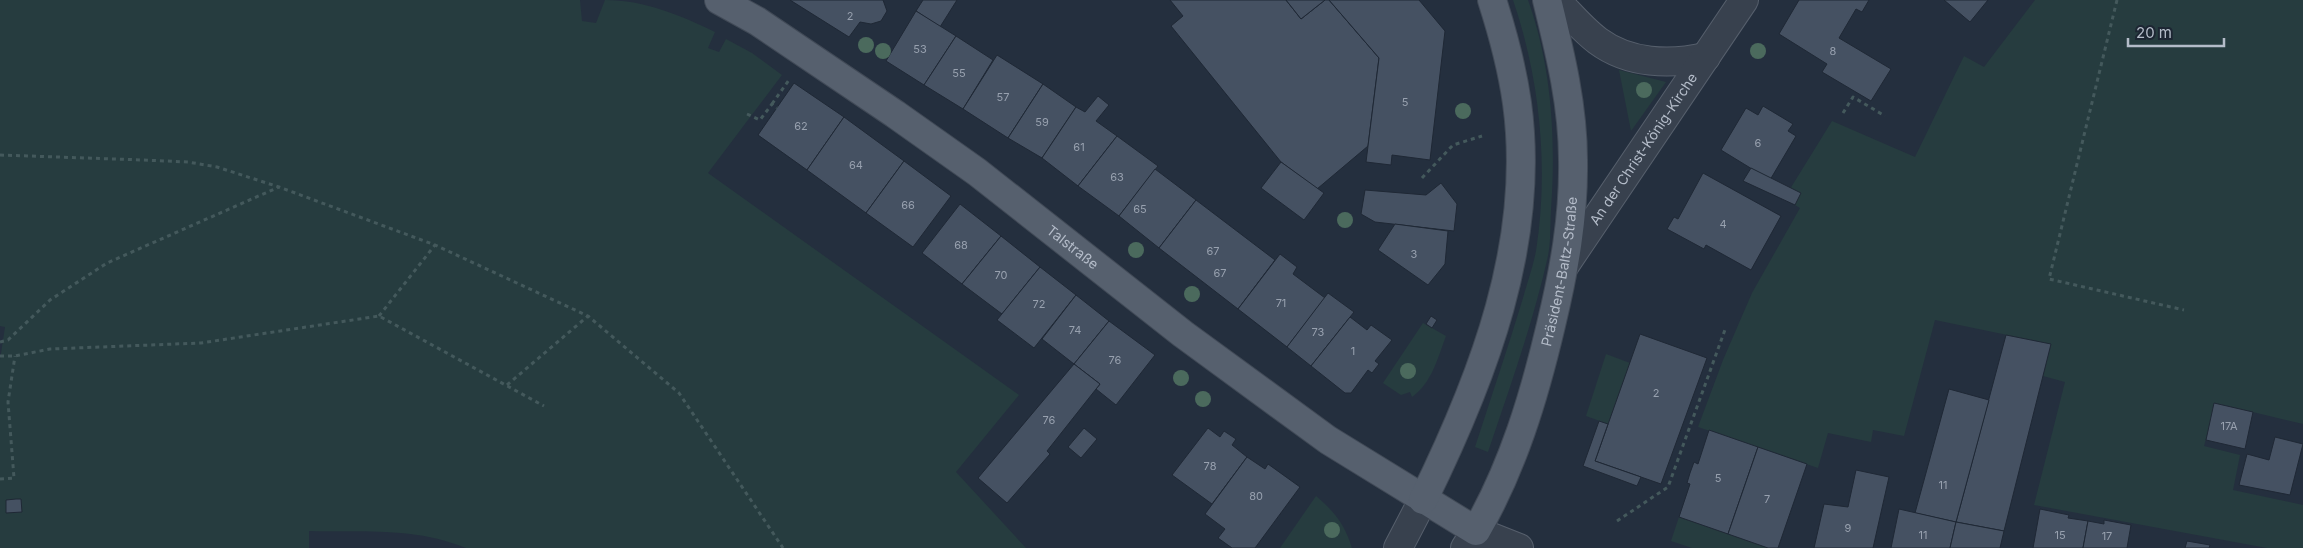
<svg xmlns="http://www.w3.org/2000/svg" width="2303" height="548" font-family="Inter,sans-serif">
  <rect width="100%" height="100%" fill="#242f3e"/>
  <g fill="#263c3f">
    <path d="M0,0H580L582,21L596,23L605,0C644,0 680,15 715,32L708,48L719,52L726,39L752,53L782,75L708,173L1019,395L956,472L1026,548H466C416,527 362,532 309,531V548H0V360L5,327L0,326Z"/>
    <path d="M1513,0H1528C1552,67 1556,140 1551,210C1550,225 1551,241 1548,256C1533,323 1510,387 1488,452L1475,447C1491,397 1508,348 1523,298C1527,283 1533,267 1536,251C1549,168 1540,79 1513,0Z"/>
    <polygon points="2035,0 2303,0 2303,424 2215,403 2204,446 2240,455 2233,490 2303,505 2303,548 2267,548 2034,505 2065,382 2043,376 2051,344 1935,320 1904,436 1873,430 1871,442 1828,433 1818,468 1698,427 1723,360 1752,293 1800,208 1795,205 1800,193 1790,189 1832,121 1915,157 1964,56 1984,67"/>
    <polygon points="1619,70 1666,82 1631,131"/>
    <path d="M1423,323L1446,336C1438,357 1432,383 1412,397L1410,392L1401,395L1383,383Z"/>
    <polygon points="1606,354 1630,363 1608,424 1586,416"/>
    <path d="M1316,496C1334,511 1345,525 1352,548H1280Z"/>
    <polygon points="1679,517 1768,548 1692,548 1671,541"/>
  </g>
  <g fill="#455162" stroke="#1f2835">
    <polygon points="790,0 883,0 887,11 881,21 871,24 860,22 849,37"/>
    <polygon points="923,0 957,0 940,27 916,11"/>
    <polygon points="1170,0 1286,0 1301,19 1325,0 1329,0 1379,58 1368,146 1317,189 1281,162 1171,26 1183,16"/>
    <polygon points="1286,0 1325,0 1301,19"/>
    <polygon points="1329,0 1419,0 1445,31 1430,160 1392,155 1391,165 1366,162 1379,58"/>
    <polygon points="1799,0 1869,0 1862,12 1856,9 1839,38 1891,69 1871,101 1822,72 1827,64 1779,34"/>
    <polygon points="1944,0 1988,0 1970,22"/>
    <polygon points="916,11 956,36 924,85 886,61"/>
    <polygon points="956,36 993,60 963,109 924,85"/>
    <polygon points="997,55 1043,84 1008,138 963,109"/>
    <polygon points="794,83 844,117 807,170 758,135"/>
    <polygon points="1043,84 1076,107 1042,158 1008,138"/>
    <polygon points="1098,96 1109,105 1096,121 1117,136 1078,186 1042,158 1076,107 1085,112"/>
    <polygon points="1763,106 1793,124 1788,131 1796,136 1770,180 1721,150 1746,108 1758,115"/>
    <polygon points="844,117 904,161 866,213 807,170"/>
    <polygon points="1117,136 1158,166 1119,216 1078,186"/>
    <polygon points="904,161 951,196 913,247 866,213"/>
    <polygon points="1281,162 1324,193 1304,220 1261,188"/>
    <polygon points="1751,168 1801,193 1795,205 1743,181"/>
    <polygon points="1155,169 1196,200 1159,248 1119,216"/>
    <polygon points="1703,173 1781,216 1751,270 1706,245 1704,249 1667,229 1674,217 1678,219"/>
    <polygon points="1441,183 1457,204 1454,231 1375,222 1361,214 1365,190 1426,195"/>
    <polygon points="1196,200 1275,260 1238,309 1159,248"/>
    <polygon points="960,204 1001,236 962,284 922,253"/>
    <polygon points="1395,224 1448,231 1445,264 1428,285 1378,250"/>
    <polygon points="1001,236 1040,267 1002,314 962,284"/>
    <polygon points="1280,254 1297,267 1293,274 1325,298 1287,347 1238,309"/>
    <polygon points="1040,267 1076,295 1034,348 997,320"/>
    <polygon points="1328,293 1354,312 1311,366 1287,347"/>
    <polygon points="1076,295 1109,321 1074,364 1042,339"/>
    <polygon points="1431,316 1437,320 1432,328 1426,324"/>
    <polygon points="1350,317 1367,330 1371,325 1392,340 1375,361 1379,364 1372,373 1368,370 1351,393 1345,393 1311,366"/>
    <polygon points="1109,321 1155,355 1116,405 1096,389 1100,384 1074,364"/>
    <polygon points="1640,334 1707,358 1661,484 1595,461"/>
    <polygon points="2006,335 2051,344 2004,531 1956,522"/>
    <polygon points="1074,364 1100,384 1047,451 1050,454 1007,503 978,478"/>
    <polygon points="1949,389 1989,400 1956,522 1915,513"/>
    <polygon points="2214,403 2253,412 2245,449 2206,440"/>
    <polygon points="1599,421 1608,424 1595,461 1641,477 1637,486 1583,466"/>
    <polygon points="1084,428 1097,439 1081,458 1068,447"/>
    <polygon points="1208,428 1220,437 1224,431 1236,439 1232,445 1247,457 1212,504 1172,475"/>
    <polygon points="1709,430 1758,447 1728,534 1679,517 1690,484 1687,483 1690,473 1694,462 1698,464"/>
    <polygon points="2275,437 2303,444 2290,495 2239,485 2247,454 2269,460"/>
    <polygon points="1758,447 1807,464 1778,548 1768,548 1728,534"/>
    <polygon points="1247,457 1265,469 1268,464 1300,487 1255,548 1232,548 1218,538 1225,529 1205,514"/>
    <polygon points="1856,470 1889,477 1873,548 1814,548 1824,504 1848,507"/>
    <polygon points="16,499 21,499 22,512 6,513 6,500"/>
    <polygon points="1899,509 1956,522 1950,548 1891,548"/>
    <polygon points="2040,509 2069,515 2068,518 2088,521 2083,548 2033,548"/>
    <polygon points="2104,520 2131,525 2127,548 2083,548 2088,521 2104,524"/>
    <polygon points="1956,522 2004,531 2000,548 1950,548"/>
    <polygon points="2187,541 2210,545 2209,548 2185,548"/>
  </g>
  <g fill="none" stroke-linecap="round" stroke-linejoin="round">
    <defs>
      <g id="minor">
        <path d="M1556,0C1569,13 1582,29 1598,41C1629,64 1670,65 1706,57"/>
        <path id="s1" d="M1565,265L1744,0"/>
        <polyline points="1398,548 1423,500"/>
        <polyline points="1465,548 1476,531 1519,548"/>
      </g>
      <g id="major">
        <path id="s2" d="M719,0L757,21L895,114L977,172L1183,334L1328,440L1476,531C1513,467 1534,397 1551,325C1564,271 1574,217 1573,160C1573,105 1560,53 1547,0"/>
        <path d="M1423,500C1483,378 1536,242 1517,103C1512,68 1503,34 1492,0"/>
      </g>
    </defs>
    <use href="#minor" stroke="#565f6c" stroke-width="30"/>
    <use href="#major" stroke="#414a57" stroke-width="30"/>
    <g stroke="#44595c" stroke-width="3" stroke-dasharray="4 4" stroke-linecap="butt">
      <polyline points="2117,0 2049,279 2184,310"/>
      <polyline points="772,104 789,80"/>
      <polyline points="1843,113 1853,97 1885,116"/>
      <polyline points="747,114 760,120 772,104 777,108"/>
      <polyline points="0,155 143,160 188,162 217,167 279,187 435,245 588,316 679,393 783,548"/>
      <polyline points="1422,178 1453,145 1482,136"/>
      <polyline points="379,316 435,245"/>
      <polyline points="0,342 8,340 50,300 107,263 279,187"/>
      <polyline points="0,356 15,356 50,349 201,343 379,316 544,406"/>
      <polyline points="507,385 588,316"/>
      <polyline points="0,479 14,478 8,402 15,356"/>
      <polyline points="1617,521 1668,487 1726,327"/>
    </g>
    <use href="#minor" stroke="#38414e" stroke-width="28"/>
    <use href="#major" stroke="#56606e" stroke-width="28"/>
  </g>
  <g fill="#4b6a5d">
    <circle cx="866" cy="45" r="8"/>
    <circle cx="883" cy="51" r="8"/>
    <circle cx="1758" cy="51" r="8"/>
    <circle cx="1644" cy="90" r="8"/>
    <circle cx="1463" cy="111" r="8"/>
    <circle cx="1345" cy="220" r="8"/>
    <circle cx="1136" cy="250" r="8"/>
    <circle cx="1192" cy="294" r="8"/>
    <circle cx="1408" cy="371" r="8"/>
    <circle cx="1181" cy="378" r="8"/>
    <circle cx="1203" cy="399" r="8"/>
    <circle cx="1332" cy="530" r="8"/>
  </g>
  <g text-anchor="middle" stroke-width="4" stroke-linejoin="round" paint-order="stroke">
    <g font-size="11" fill="#98a1af">
      <text x="850" y="20">2</text>
      <text x="920" y="53">53</text>
      <text x="1833" y="55">8</text>
      <text x="959" y="77">55</text>
      <text x="1003" y="101">57</text>
      <text x="1405" y="106">5</text>
      <text x="1042" y="126">59</text>
      <text x="801" y="130">62</text>
      <text x="1758" y="147">6</text>
      <text x="1079" y="151">61</text>
      <text x="856" y="169">64</text>
      <text x="1117" y="181">63</text>
      <text x="908" y="209">66</text>
      <text x="1140" y="213">65</text>
      <text x="1723" y="228">4</text>
      <text x="961" y="249">68</text>
      <text x="1213" y="255">67</text>
      <text x="1414" y="258">3</text>
      <text x="1220" y="277">67</text>
      <text x="1001" y="279">70</text>
      <text x="1281" y="307">71</text>
      <text x="1039" y="308">72</text>
      <text x="1075" y="334">74</text>
      <text x="1318" y="336">73</text>
      <text x="1353" y="355">1</text>
      <text x="1115" y="364">76</text>
      <text x="1656" y="397">2</text>
      <text x="1049" y="424">76</text>
      <text x="2229" y="430">17A</text>
      <text x="1210" y="470">78</text>
      <text x="1718" y="482">5</text>
      <text x="1943" y="489">11</text>
      <text x="1256" y="500">80</text>
      <text x="1767" y="503">7</text>
      <text x="1848" y="532">9</text>
      <text x="1923" y="539">11</text>
      <text x="2060" y="539">15</text>
      <text x="2107" y="540">17</text>
    </g>
    <g font-size="14" fill="#b4bcc9" stroke="#1d2633">
      <text dy="5" stroke="none"><textPath href="#s1" startOffset="140">An der Christ-König-Kirche</textPath></text>
      <text dy="5" stroke="none"><textPath href="#s2" startOffset="432">Talstraße</textPath></text>
      <text dy="5" stroke="none"><textPath href="#s2" startOffset="1200">Präsident-Baltz-Straße</textPath></text>
    </g>
  </g>
  <path d="M2128 38v8h96v-8" fill="none" stroke="#b4bcc9" stroke-width="2.5"/>
  <text x="2136" y="38" font-size="15" fill="#b4bcc9" stroke="#1d2633" stroke-width="4" paint-order="stroke">20 m</text>
</svg>
